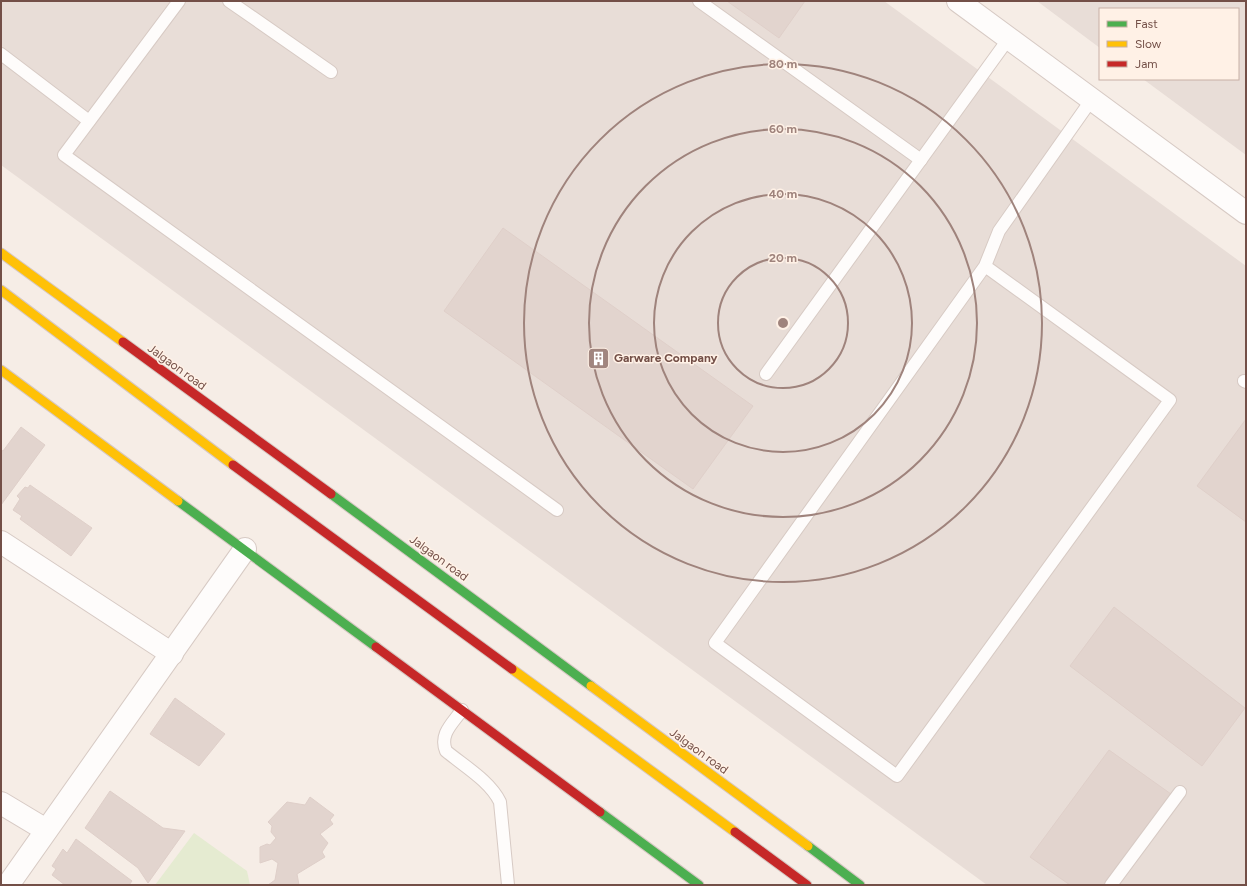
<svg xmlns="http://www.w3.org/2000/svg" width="1247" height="886" font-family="Figtree,sans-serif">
  <rect width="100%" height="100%" fill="#f6ede6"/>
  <g fill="#e8ddd7">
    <polygon points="1,1 884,1 1246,266 1246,885 987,885 1,165"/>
    <polygon points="1037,1 1246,1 1246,155 1143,79 1238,79 1238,9 1100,9 1100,48"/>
  </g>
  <polygon fill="#e5ebd1" points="194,833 247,871 250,885 155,885"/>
  <g fill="#e2d4ce" stroke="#dfcfc9">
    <polygon points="727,1 805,1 779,38"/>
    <polygon points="503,228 753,406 693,489 444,311"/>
    <polygon points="1246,419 1246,522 1197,486"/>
    <polygon points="21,427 45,445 1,505 1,450 3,451"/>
    <polygon points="30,485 92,528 71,556 20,519 22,516 13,510 20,499 17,496 25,487 28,488"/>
    <polygon points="1114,607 1245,708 1202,766 1070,666"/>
    <polygon points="175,698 225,734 199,766 150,734"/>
    <polygon points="1109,750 1171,794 1105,885 1070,885 1030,857"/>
    <polygon points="110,791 163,828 185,831 148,883 138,868 85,828"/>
    <polygon points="310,797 334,815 330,820 333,824 320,834 328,843 322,852 325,857 297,874 299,885 268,885 275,880 278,863 272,859 260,863 260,847 267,844 270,845 276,838 271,832 272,826 268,822 287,802 305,805"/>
    <polygon points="76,839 132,881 129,885 65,885 52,875 56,869 52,866 63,849 67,853"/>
  </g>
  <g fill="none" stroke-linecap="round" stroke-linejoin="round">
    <defs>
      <g id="lane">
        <polyline points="179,1 64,155 557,510"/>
        <polyline points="229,1 331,72"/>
        <polyline points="699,1 921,160"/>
        <polyline points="1,54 89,121"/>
        <polyline points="985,266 1170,400 897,776 715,643 985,266 999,231 1092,99"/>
        <polyline points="766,374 1009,38"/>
        <polyline points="1244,381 1246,382"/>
        <path d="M462,710C453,723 439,734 446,751C464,766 490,781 500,802L508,885"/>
        <polyline points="1111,885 1180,792"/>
      </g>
      <g id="street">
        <polyline points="958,1 1246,213"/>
        <polyline points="1,542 172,654"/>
        <polyline points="1,803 46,830"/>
        <polyline points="8,885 245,549"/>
      </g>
      <g id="fast">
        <polyline points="331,494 591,686"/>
        <polyline points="178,501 376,647"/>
        <polyline points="600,812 699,885"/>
        <polyline points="808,846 860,885"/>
      </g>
      <g id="slow">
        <polyline points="1,253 123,342"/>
        <polyline points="1,290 233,465"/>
        <polyline points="1,370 178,501"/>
        <polyline points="512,669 735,832"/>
        <polyline points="591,686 808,846"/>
      </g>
      <g id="jam">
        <polyline points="123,342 331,494"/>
        <polyline points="233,465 512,669"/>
        <polyline points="376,647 600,812"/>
        <polyline points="735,832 807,885"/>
      </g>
    </defs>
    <use href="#lane" stroke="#d7cac4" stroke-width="14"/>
    <use href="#street" stroke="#d7cac4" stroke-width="24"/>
    <use href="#fast" stroke="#d6c8c3" stroke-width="11"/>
    <use href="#slow" stroke="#d6c8c3" stroke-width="11"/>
    <use href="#jam" stroke="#d6c8c3" stroke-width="11"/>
    <use href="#lane" stroke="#fefcfb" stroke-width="12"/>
    <use href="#street" stroke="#fefcfb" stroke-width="22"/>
    <use href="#fast" stroke="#4caf50" stroke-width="9"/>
    <use href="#slow" stroke="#ffc107" stroke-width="9"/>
    <use href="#jam" stroke="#c62828" stroke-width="9"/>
  </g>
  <g fill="none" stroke="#9f837c" stroke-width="2">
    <circle cx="783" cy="323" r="65"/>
    <circle cx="783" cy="323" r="129"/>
    <circle cx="783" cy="323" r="194"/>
    <circle cx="783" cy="323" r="259"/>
  </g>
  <defs>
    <symbol id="building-square" viewBox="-11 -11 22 22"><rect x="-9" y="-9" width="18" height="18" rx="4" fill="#a1867f" stroke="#fff1e6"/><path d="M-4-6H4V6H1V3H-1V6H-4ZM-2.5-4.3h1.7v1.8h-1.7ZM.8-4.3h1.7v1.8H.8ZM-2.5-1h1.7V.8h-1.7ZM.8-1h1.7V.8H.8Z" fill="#fff"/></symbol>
  </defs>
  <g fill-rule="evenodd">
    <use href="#building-square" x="586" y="346" width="25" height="25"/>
  </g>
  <g text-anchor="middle" stroke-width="3" stroke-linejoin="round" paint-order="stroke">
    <g font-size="12" font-weight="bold" fill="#734f47" stroke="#fff1e6" text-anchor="start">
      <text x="614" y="362">Garware Company</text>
    </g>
    <g font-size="12" fill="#734f47" stroke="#fff1e6">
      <text transform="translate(177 367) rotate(36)" y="4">Jalgaon road</text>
      <text transform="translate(439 558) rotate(36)" y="4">Jalgaon road</text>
      <text transform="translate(699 751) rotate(36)" y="4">Jalgaon road</text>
    </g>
  </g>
  <circle cx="783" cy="323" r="6" fill="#9f837c" stroke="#fff1e6" stroke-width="2"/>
  <g font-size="12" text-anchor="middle" font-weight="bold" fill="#9f837c" stroke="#fff1e6" stroke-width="3" stroke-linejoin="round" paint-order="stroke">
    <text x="783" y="68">80 m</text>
    <text x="783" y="133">60 m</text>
    <text x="783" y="198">40 m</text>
    <text x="783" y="262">20 m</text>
  </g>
  <rect width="1247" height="886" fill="none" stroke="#734f47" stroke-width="4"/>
  <rect x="1099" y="8" width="140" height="72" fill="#fff1e6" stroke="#c7b0a6"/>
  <rect x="1107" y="21" width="20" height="6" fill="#4caf50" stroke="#c7b0a6"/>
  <text x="1135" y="28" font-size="12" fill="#734f47">Fast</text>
  <rect x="1107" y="41" width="20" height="6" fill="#ffc107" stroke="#c7b0a6"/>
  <text x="1135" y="48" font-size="12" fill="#734f47">Slow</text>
  <rect x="1107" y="61" width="20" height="6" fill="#c62828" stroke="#c7b0a6"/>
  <text x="1135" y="68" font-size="12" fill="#734f47">Jam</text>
</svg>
